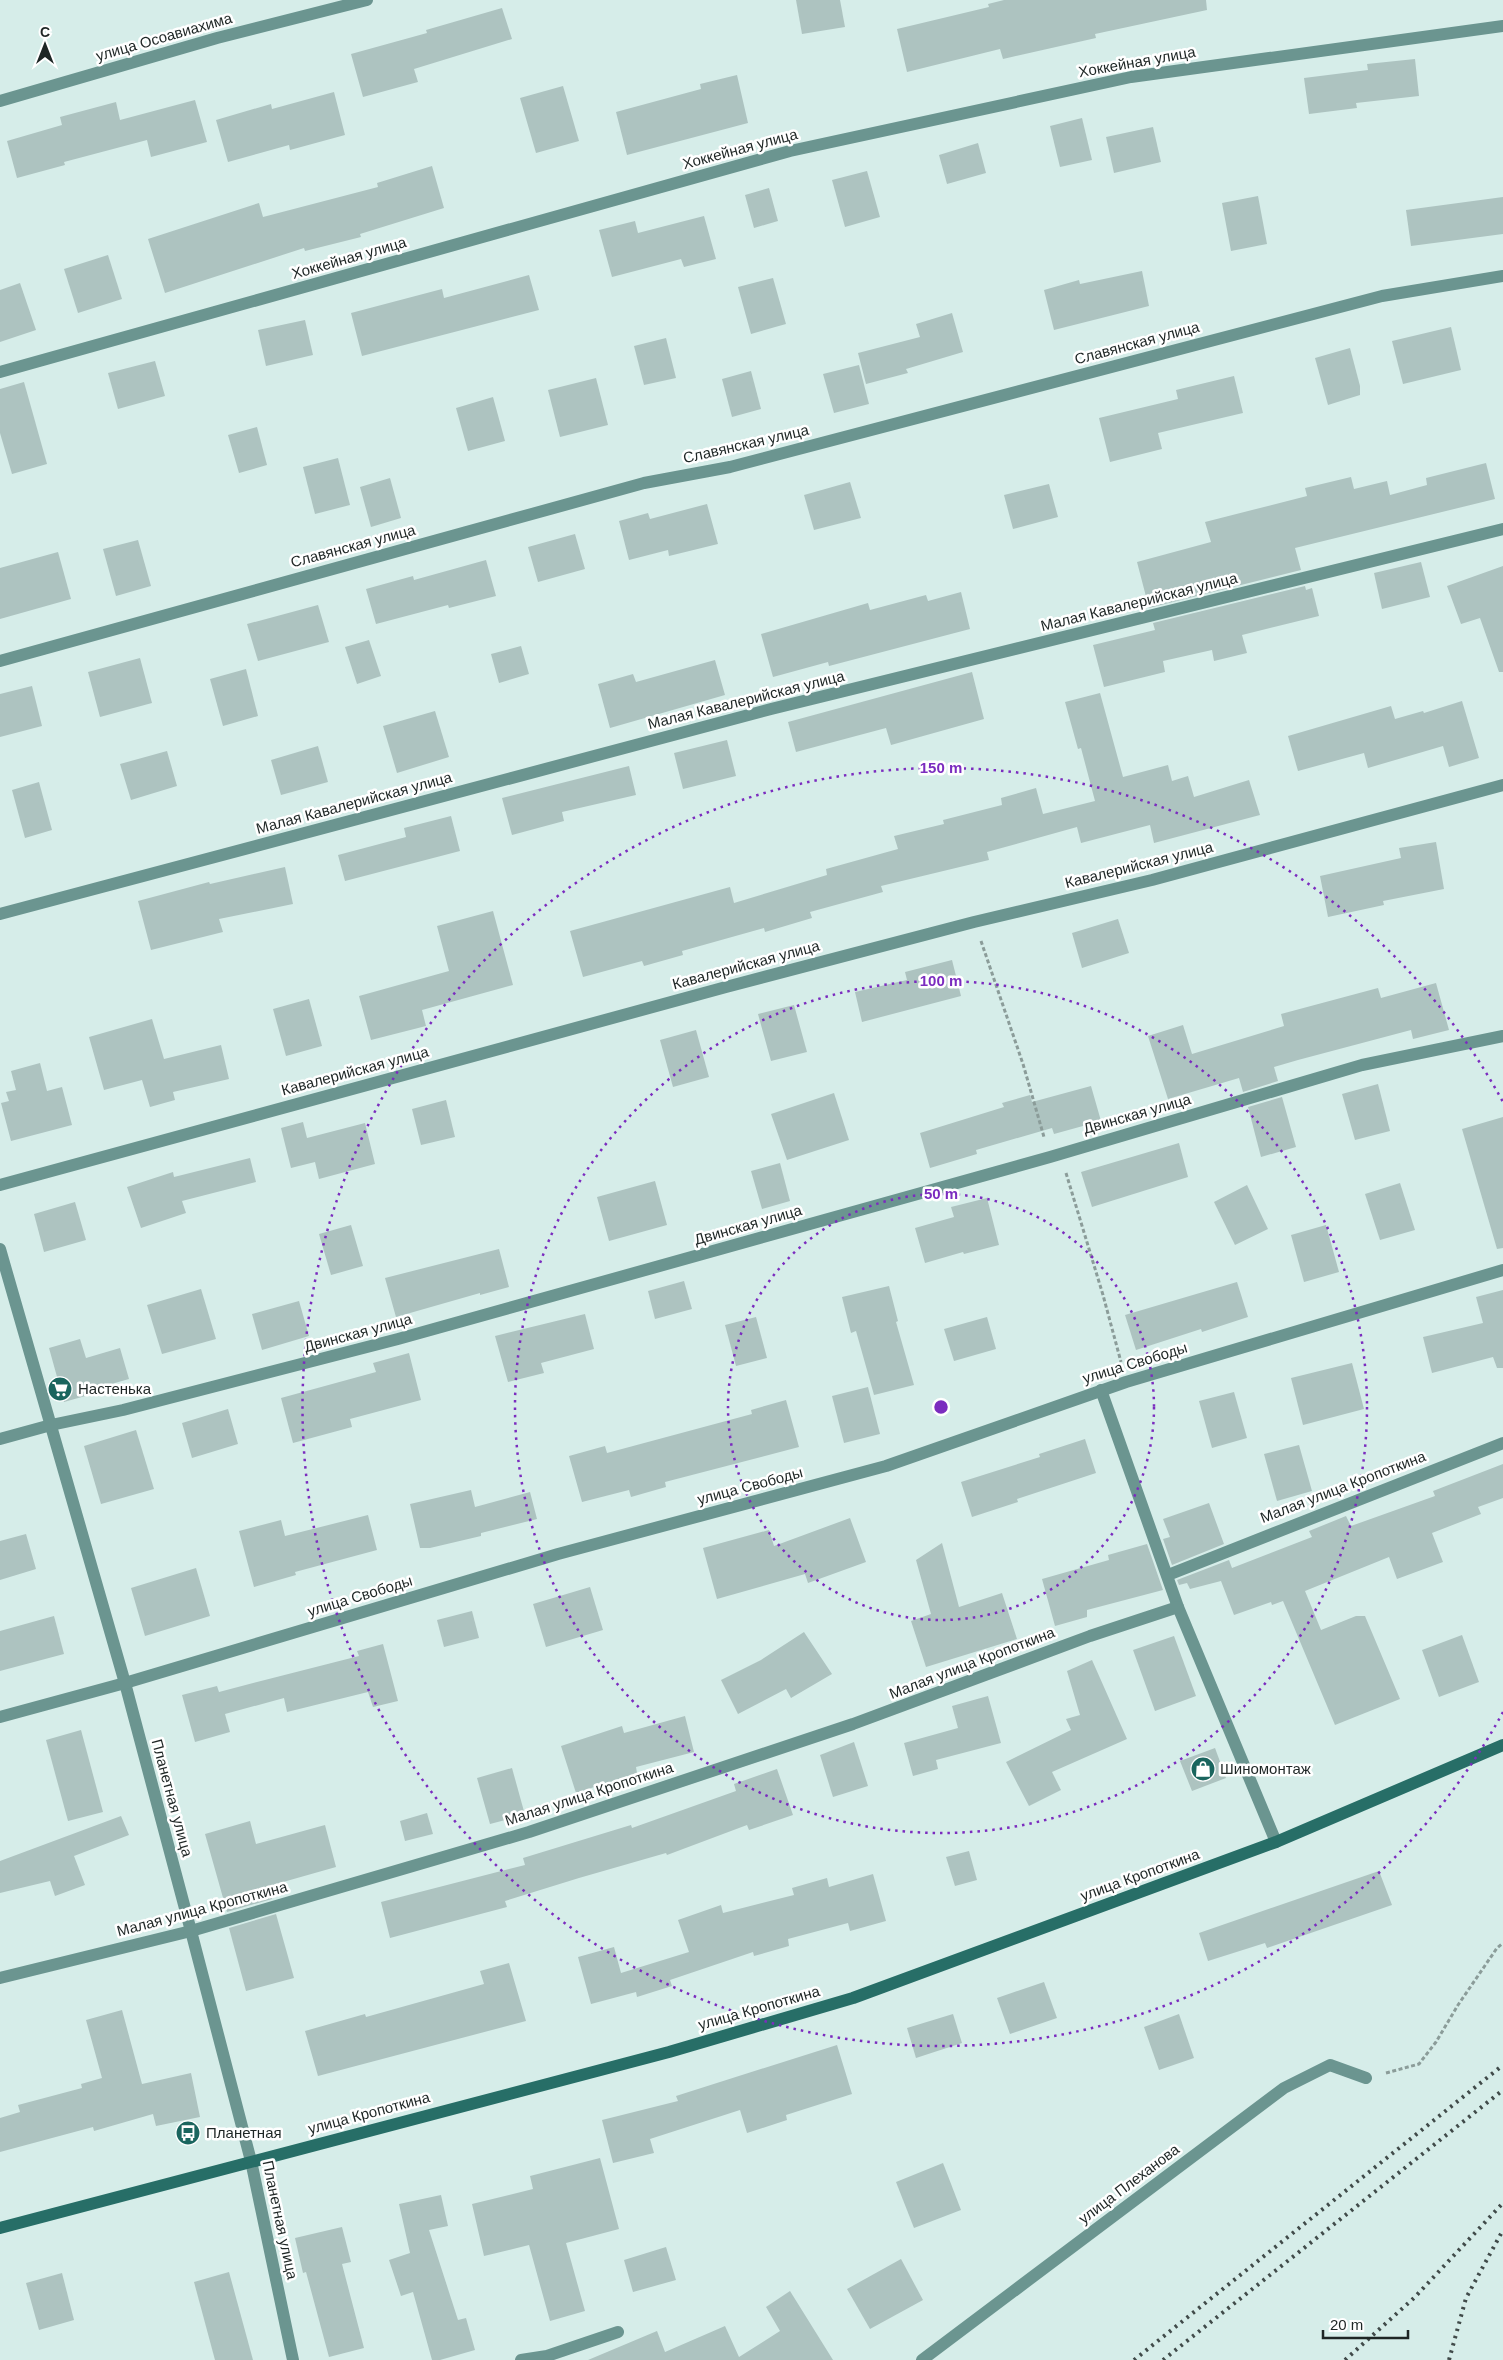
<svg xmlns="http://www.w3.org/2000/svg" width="1503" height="2360" font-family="Helvetica,sans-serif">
  <rect width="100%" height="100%" fill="#d6ede9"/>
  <g fill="#adc3c0">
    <polygon points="796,0 840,0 845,27 802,34"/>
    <polygon points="1004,0 1206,0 1207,10 1095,34 1096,38 1003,59 1000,49 907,72 897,29 989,7 988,4"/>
    <polygon points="502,8 512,39 414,69 418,82 363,97 351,54 427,33 426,30"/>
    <polygon points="1415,59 1419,96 1356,103 1357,108 1309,114 1304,78 1368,70 1367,64"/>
    <polygon points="737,75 748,123 627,155 616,112 701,89 700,84"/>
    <polygon points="563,86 579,141 536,153 520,98"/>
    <polygon points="334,92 345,135 290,150 289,145 228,162 216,120 271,104 272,109"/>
    <polygon points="195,100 207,142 151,157 147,140 64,162 65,165 17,178 7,141 62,125 60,117 116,102 120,120"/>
    <polygon points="1082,118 1092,160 1060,167 1050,126"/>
    <polygon points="1153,127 1161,162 1114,173 1106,137"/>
    <polygon points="978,143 986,173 947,184 939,155"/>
    <polygon points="432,166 444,208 360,234 361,237 305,251 304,248 165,293 148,239 259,203 263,217 378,187 377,183"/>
    <polygon points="867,171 880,217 845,227 832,180"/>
    <polygon points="769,188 778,221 754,228 745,195"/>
    <polygon points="1258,196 1267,244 1231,251 1222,203"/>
    <polygon points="1503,197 1503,234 1411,246 1406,210"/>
    <polygon points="704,216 716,259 684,267 681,259 612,277 599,230 635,221 638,233"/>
    <polygon points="108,255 122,299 78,313 64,269"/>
    <polygon points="1142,271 1149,306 1054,330 1044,290 1079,280 1080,284"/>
    <polygon points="529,275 539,310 362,356 351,313 442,289 444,298"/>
    <polygon points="773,278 786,324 751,334 738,287"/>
    <polygon points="20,283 36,330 0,342 0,290"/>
    <polygon points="952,313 963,352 906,369 908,373 866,384 858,353 920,337 916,324"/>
    <polygon points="305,320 313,355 266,366 258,330"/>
    <polygon points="1451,327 1461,370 1403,384 1392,341"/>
    <polygon points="666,338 676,378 644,385 634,346"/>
    <polygon points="1350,348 1360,386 1360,395 1328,405 1315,358"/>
    <polygon points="155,361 165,396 118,409 108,373"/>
    <polygon points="859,365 869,404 834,413 823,374"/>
    <polygon points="751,371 761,409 732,417 722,379"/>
    <polygon points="1234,376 1243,413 1158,433 1162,449 1110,462 1099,418 1178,399 1176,390"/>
    <polygon points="596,378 608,425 560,437 548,390"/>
    <polygon points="24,382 47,464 12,474 0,433 0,389"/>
    <polygon points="493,397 505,441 468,451 456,408"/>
    <polygon points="257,427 267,465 239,473 228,435"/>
    <polygon points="338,458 350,505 315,514 303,467"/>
    <polygon points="1486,463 1495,499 1295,548 1301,570 1149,608 1137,562 1211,542 1205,522 1307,496 1305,488 1351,477 1354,489 1387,481 1390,495 1427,485 1426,478"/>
    <polygon points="390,478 401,518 371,527 360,487"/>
    <polygon points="850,482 861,518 814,530 804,495"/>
    <polygon points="1049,484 1058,517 1013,529 1004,495"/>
    <polygon points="707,504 718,544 669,556 668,550 629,560 619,521 648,513 650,519"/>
    <polygon points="575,534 585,569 538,582 528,547"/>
    <polygon points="138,540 151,586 116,596 103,549"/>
    <polygon points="58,552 71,599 0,619 0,568"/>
    <polygon points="486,560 496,596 449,608 448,605 376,624 366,589 413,576 414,580"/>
    <polygon points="1421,562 1430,597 1382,609 1374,573"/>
    <polygon points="1503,566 1503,672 1499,672 1480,618 1461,624 1447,586"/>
    <polygon points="1305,586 1306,590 1312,588 1319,616 1242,635 1247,653 1214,661 1212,650 1163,661 1165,672 1104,687 1093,645 1155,630 1153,623"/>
    <polygon points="961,592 970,629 829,666 828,662 773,677 761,634 868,603 870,610 926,595 928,601"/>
    <polygon points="318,605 329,642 258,661 247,624"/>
    <polygon points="369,640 381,676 357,684 345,647"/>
    <polygon points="521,646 529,674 499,683 491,654"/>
    <polygon points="140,658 152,703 100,717 88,672"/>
    <polygon points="715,660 725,695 610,728 598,684 633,674 636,682"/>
    <polygon points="246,669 258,716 223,726 210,679"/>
    <polygon points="972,672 984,719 891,745 886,728 796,752 788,722"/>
    <polygon points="32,686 42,726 0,737 0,694"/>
    <polygon points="1100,693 1123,777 1168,765 1172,781 1188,776 1194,797 1249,780 1260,815 1154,843 1150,825 1081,843 1077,827 987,852 989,860 881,886 883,892 810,912 812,918 765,932 764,928 682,951 683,955 644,966 642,961 583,977 570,931 730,887 734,903 827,875 826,869 898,849 894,836 944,824 943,820 1002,805 1001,798 1036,788 1043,814 1095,801 1081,748 1078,749 1065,702"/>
    <polygon points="1462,701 1479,758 1449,767 1443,746 1368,768 1364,753 1298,771 1288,736 1391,706 1395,719 1423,711 1424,713"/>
    <polygon points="435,711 449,757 397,773 383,726"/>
    <polygon points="727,740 736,776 683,789 674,753"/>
    <polygon points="318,746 328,782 281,795 271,760"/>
    <polygon points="167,751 177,786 131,800 120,764"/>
    <polygon points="629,766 636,795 562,812 564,821 512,835 502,798"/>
    <polygon points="39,782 52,830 25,838 12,790"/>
    <polygon points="451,816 460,851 345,881 338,855 406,837 404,828"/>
    <polygon points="1436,842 1444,889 1383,901 1384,905 1328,917 1320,876 1401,858 1399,848"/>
    <polygon points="285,867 293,904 219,919 223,932 151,950 138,901 209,882 210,884"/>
    <polygon points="493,911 513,985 422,1010 426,1026 371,1040 359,996 449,971 437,926"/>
    <polygon points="1118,919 1129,953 1082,968 1072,933"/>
    <polygon points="952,960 961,996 862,1022 855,992 907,980 905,972"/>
    <polygon points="1436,983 1449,1030 1413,1039 1411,1030 1298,1060 1274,1067 1278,1081 1243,1092 1239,1078 1168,1099 1148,1036 1183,1025 1192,1054 1284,1026 1281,1014 1378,988 1381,998"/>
    <polygon points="309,999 322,1046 286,1056 273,1009"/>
    <polygon points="794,1005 807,1052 771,1061 758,1014"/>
    <polygon points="152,1019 164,1059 221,1045 229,1079 173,1092 175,1100 150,1107 142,1080 104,1090 89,1037"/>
    <polygon points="696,1030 709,1077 673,1087 660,1040"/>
    <polygon points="40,1063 47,1091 62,1087 72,1125 11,1141 1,1103 9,1101 6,1092 16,1090 11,1071"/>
    <polygon points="1378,1084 1390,1131 1355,1140 1342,1094"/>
    <polygon points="1091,1086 1101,1121 1054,1134 1052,1128 976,1150 977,1154 930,1168 920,1133 1004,1107 1002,1103 1030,1095 1032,1102"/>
    <polygon points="834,1093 849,1140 787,1160 771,1114"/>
    <polygon points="1282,1097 1296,1147 1261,1157 1248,1107"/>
    <polygon points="446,1100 455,1137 421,1145 412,1109"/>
    <polygon points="1503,1117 1503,1248 1497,1249 1462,1129"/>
    <polygon points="303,1122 307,1138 365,1123 375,1164 319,1179 315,1162 291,1168 281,1128"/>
    <polygon points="1179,1143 1188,1177 1092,1207 1081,1172"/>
    <polygon points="250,1158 256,1182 182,1201 186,1213 141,1228 127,1187 173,1172 174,1177"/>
    <polygon points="780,1163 790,1201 762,1209 751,1171"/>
    <polygon points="655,1181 667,1225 609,1241 597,1197"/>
    <polygon points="1400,1183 1415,1230 1380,1240 1365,1194"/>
    <polygon points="1247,1185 1268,1229 1235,1245 1214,1202"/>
    <polygon points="987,1198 999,1245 964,1254 963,1252 925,1263 915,1228 954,1217 951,1207"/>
    <polygon points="75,1202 86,1240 44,1252 34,1214"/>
    <polygon points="351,1225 363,1266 331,1275 319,1234"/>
    <polygon points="1326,1225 1339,1272 1304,1282 1291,1235"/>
    <polygon points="499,1249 509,1287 480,1295 480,1293 396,1317 385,1278"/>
    <polygon points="684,1281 692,1309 655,1319 648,1291"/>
    <polygon points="1237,1282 1248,1317 1202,1332 1201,1329 1136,1350 1125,1315"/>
    <polygon points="889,1286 898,1321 896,1322 914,1385 874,1395 856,1331 851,1333 842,1297"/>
    <polygon points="201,1289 216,1339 162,1354 147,1305"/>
    <polygon points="1503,1290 1503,1368 1497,1368 1493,1357 1432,1373 1423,1337 1483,1323 1476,1297"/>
    <polygon points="299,1301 309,1336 262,1350 252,1314"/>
    <polygon points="585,1314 594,1349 541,1363 544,1373 508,1382 495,1336"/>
    <polygon points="756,1317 767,1358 736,1366 725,1325"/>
    <polygon points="987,1317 996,1349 954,1361 944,1329"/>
    <polygon points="80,1339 86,1358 120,1348 129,1379 94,1389 96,1393 64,1402 49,1348"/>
    <polygon points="409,1353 421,1400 350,1419 352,1427 293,1443 281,1398 376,1372 373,1363"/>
    <polygon points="1352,1363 1364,1409 1303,1425 1291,1378"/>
    <polygon points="868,1387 880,1434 844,1443 832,1396"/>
    <polygon points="1234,1392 1247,1438 1212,1448 1199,1401"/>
    <polygon points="786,1400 799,1447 665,1482 666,1487 631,1497 629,1490 582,1502 569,1456 605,1446 607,1453 752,1414 751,1410"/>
    <polygon points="228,1409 238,1444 192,1458 182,1423"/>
    <polygon points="136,1430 154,1489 101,1504 84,1446"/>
    <polygon points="1085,1439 1096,1473 1017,1499 1018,1502 972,1517 961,1482 1040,1457 1039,1454"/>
    <polygon points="1299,1445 1312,1491 1277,1501 1264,1454"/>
    <polygon points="1503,1464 1503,1498 1478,1507 1481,1514 1432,1533 1443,1562 1397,1579 1389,1557 1305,1591 1321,1630 1356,1616 1365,1616 1400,1699 1335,1725 1283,1601 1272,1605 1271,1602 1234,1615 1221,1581 1190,1589 1187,1583 1179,1585 1177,1580 1229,1560 1232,1568 1312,1537 1309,1531 1346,1516 1351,1526 1435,1496 1433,1491"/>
    <polygon points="471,1490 475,1507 530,1492 537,1519 481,1533 481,1536 430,1548 420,1548 410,1504"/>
    <polygon points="1209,1503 1224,1544 1172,1565 1163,1539 1170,1537 1163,1519"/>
    <polygon points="368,1515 377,1550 295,1572 296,1575 254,1587 239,1531 281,1520 285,1536"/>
    <polygon points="850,1518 866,1562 808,1583 805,1574 717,1599 703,1548 769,1530 774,1546"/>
    <polygon points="26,1534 36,1569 0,1580 0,1541"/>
    <polygon points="942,1543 959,1607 1002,1593 1017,1639 926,1667 911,1621 931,1614 916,1560"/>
    <polygon points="1147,1544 1163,1590 1087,1610 1087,1617 1055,1626 1042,1579 1109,1560 1108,1555"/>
    <polygon points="196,1568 210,1616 145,1636 131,1588"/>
    <polygon points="590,1587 603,1630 546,1647 533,1604"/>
    <polygon points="472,1611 479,1638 444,1647 437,1620"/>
    <polygon points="54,1616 64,1654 0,1671 0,1631"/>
    <polygon points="804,1632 832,1674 791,1698 786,1689 738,1714 721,1680 761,1660"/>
    <polygon points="1462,1635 1479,1682 1439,1697 1422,1650"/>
    <polygon points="1174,1636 1196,1696 1155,1711 1133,1650"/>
    <polygon points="383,1644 398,1701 373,1707 368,1692 287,1712 284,1698 225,1714 230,1732 195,1742 182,1695 217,1686 219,1692 257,1682 359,1656 357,1651"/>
    <polygon points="1092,1660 1127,1739 1052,1772 1061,1790 1029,1806 1006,1762 1071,1730 1066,1719 1080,1715 1067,1671"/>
    <polygon points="988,1696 1001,1743 936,1760 938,1769 913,1776 904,1743 958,1728 952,1706"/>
    <polygon points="685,1716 694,1752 636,1767 637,1773 576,1793 561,1746 622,1726 624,1733"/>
    <polygon points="81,1730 103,1812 68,1821 46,1740"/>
    <polygon points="854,1742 868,1786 833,1797 820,1755"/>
    <polygon points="1215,1748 1226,1778 1192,1791 1180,1761"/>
    <polygon points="512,1768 525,1815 490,1824 477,1778"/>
    <polygon points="777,1769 793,1815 749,1830 747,1825 667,1855 666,1853 579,1878 505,1901 507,1907 390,1938 381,1902 525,1865 523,1858 631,1825 632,1828 736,1791 734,1784"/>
    <polygon points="427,1813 433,1834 405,1841 400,1821"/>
    <polygon points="121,1816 129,1835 74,1856 85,1885 55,1896 50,1881 0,1893 0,1861"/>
    <polygon points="250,1821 256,1844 325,1825 336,1867 269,1886 272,1899 227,1912 205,1834"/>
    <polygon points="969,1851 977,1880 955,1886 946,1857"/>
    <polygon points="1379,1871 1392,1905 1267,1948 1265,1943 1208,1961 1199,1933"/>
    <polygon points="873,1874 886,1921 850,1931 848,1923 788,1939 789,1946 754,1956 753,1952 670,1980 672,1986 637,1997 636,1992 591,2004 578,1957 614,1947 621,1973 689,1952 678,1920 721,1905 723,1913 794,1895 792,1888 827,1878 829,1887"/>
    <polygon points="276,1914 294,1978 246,1991 229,1928"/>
    <polygon points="509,1963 526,2021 318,2076 305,2031 365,2014 366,2017 484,1984 480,1971"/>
    <polygon points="1044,1982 1057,2018 1010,2034 997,1998"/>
    <polygon points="122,2010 142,2084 191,2073 200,2117 156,2126 153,2114 94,2131 93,2127 0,2152 0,2118 20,2112 18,2105 82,2088 81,2084 102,2078 86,2020"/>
    <polygon points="953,2014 962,2043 916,2058 907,2028"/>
    <polygon points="1179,2014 1194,2058 1159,2070 1144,2027"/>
    <polygon points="837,2045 852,2094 786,2115 787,2120 747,2133 740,2110 650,2139 654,2153 613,2163 602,2120 678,2101 676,2096"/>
    <polygon points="600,2158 619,2229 566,2243 585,2311 550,2321 529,2245 484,2256 472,2204 533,2189 530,2176"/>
    <polygon points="943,2163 961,2210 914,2228 896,2182"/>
    <polygon points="441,2195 448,2226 429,2230 458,2320 466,2318 475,2350 440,2360 432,2360 413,2292 401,2296 389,2260 410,2253 399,2204"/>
    <polygon points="342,2227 351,2262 342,2264 364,2348 329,2357 306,2272 303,2273 295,2238"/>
    <polygon points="666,2247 676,2280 633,2292 624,2260"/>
    <polygon points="901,2259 923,2300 870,2329 847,2289"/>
    <polygon points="229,2272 253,2360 215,2360 194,2282"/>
    <polygon points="62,2273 74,2320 39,2330 26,2283"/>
    <polygon points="790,2291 833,2360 588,2360 657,2331 665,2352 725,2326 739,2357 780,2331 766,2307"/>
  </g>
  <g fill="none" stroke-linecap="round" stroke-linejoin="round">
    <g stroke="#8b9c99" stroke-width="3" stroke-dasharray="4 2.5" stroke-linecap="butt">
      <polyline points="981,941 1023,1064 1044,1137"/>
      <polyline points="1066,1173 1103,1295 1121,1362"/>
      <polyline points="1386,2073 1419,2064 1436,2042 1458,2005 1497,1948 1503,1943"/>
    </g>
    <g stroke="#6b9590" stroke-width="12">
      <polyline points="0,101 217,38 367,0"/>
      <polyline points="0,372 790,151 1131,77 1503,26"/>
      <polyline points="0,661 644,483 730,467 1382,296 1503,276"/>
      <polyline points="0,914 771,709 1503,529"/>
      <polyline points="0,1185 726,987 974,922 1152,880 1503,785"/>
      <polyline points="0,1249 125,1683 191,1931 251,2161 293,2360"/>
      <polyline points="1101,1390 1178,1607 1276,1842"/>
      <polyline points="0,1439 51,1425 123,1410 398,1339 1050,1157 1362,1065 1503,1036"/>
      <polyline points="1168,1575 1503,1443"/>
      <polyline points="0,1717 125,1683 558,1554 886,1466 1126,1382 1503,1270"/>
      <polyline points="0,1978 191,1931 529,1832 853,1724 1090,1636 1178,1607"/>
      <polyline points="521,2360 547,2356 618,2332"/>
      <polyline points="922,2360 1284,2088 1330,2065 1366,2078"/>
    </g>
    <polyline stroke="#276e67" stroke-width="12" points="0,2228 669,2052 853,1998 1276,1842 1503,1745"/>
    <g stroke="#404a49" stroke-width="4" stroke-dasharray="2.5 5" stroke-linecap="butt">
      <polyline points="1134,2360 1503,2065"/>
      <polyline points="1163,2360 1503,2090"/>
      <polyline points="1345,2360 1414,2298 1503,2203"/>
      <polyline points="1449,2360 1466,2298 1503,2230"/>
    </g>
  </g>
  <g fill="none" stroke="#7b2cbf" stroke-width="2.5" stroke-dasharray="2.5 5">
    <circle cx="941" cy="1407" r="213"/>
    <circle cx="941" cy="1407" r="426"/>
    <path d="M1503 1712A639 639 0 1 1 1503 1102"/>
  </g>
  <defs>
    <symbol id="supermarket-disc" viewBox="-11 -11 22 22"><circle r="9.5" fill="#1a655e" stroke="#fff"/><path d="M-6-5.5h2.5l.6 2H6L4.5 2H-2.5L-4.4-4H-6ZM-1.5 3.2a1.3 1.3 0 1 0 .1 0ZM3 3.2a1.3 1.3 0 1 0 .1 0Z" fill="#fff"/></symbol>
    <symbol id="shop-disc" viewBox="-11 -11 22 22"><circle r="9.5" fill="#1a655e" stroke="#fff"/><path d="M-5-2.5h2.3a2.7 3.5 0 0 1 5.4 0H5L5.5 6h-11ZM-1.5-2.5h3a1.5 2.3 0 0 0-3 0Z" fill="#fff"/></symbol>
    <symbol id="bus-disc" viewBox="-11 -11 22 22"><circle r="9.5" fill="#1a655e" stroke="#fff"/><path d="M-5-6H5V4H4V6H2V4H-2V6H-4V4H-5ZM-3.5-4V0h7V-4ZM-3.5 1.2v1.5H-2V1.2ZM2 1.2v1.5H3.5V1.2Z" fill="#fff"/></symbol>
  </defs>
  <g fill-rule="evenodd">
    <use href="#supermarket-disc" x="46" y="1375" width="28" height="28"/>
    <use href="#shop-disc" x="1189" y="1755" width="28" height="28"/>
    <use href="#bus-disc" x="174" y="2119" width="28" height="28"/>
  </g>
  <g text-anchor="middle" stroke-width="5" stroke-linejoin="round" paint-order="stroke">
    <g font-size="15" fill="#1e2625" stroke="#fff">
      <text transform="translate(164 37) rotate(-16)" y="5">улица Осоавиахима</text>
      <text transform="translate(1137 62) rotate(-10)" y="5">Хоккейная улица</text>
      <text transform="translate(740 149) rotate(-15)" y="5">Хоккейная улица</text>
      <text transform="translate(349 258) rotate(-16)" y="5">Хоккейная улица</text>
      <text transform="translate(1137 343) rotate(-15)" y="5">Славянская улица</text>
      <text transform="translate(746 444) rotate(-13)" y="5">Славянская улица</text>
      <text transform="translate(353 546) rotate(-15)" y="5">Славянская улица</text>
      <text transform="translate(1139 602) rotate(-14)" y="5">Малая Кавалерийская улица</text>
      <text transform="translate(746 700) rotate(-14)" y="5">Малая Кавалерийская улица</text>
      <text transform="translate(354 803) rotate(-15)" y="5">Малая Кавалерийская улица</text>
      <text transform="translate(1139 865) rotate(-14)" y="5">Кавалерийская улица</text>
      <text transform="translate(746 965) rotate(-15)" y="5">Кавалерийская улица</text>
      <text transform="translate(355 1071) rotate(-15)" y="5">Кавалерийская улица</text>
      <text transform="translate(1137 1114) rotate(-16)" y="5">Двинская улица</text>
      <text transform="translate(748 1225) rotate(-16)" y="5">Двинская улица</text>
      <text transform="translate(358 1333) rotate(-15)" y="5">Двинская улица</text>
      <text transform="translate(1135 1363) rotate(-17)" y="5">улица Свободы</text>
      <text transform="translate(750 1486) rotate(-15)" y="5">улица Свободы</text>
      <text transform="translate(1343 1487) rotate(-21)" y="5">Малая улица Кропоткина</text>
      <text transform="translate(360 1596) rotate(-17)" y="5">улица Свободы</text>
      <text transform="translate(972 1663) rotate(-21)" y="5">Малая улица Кропоткина</text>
      <text transform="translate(589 1794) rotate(-18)" y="5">Малая улица Кропоткина</text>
      <text transform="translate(172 1798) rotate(75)" y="5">Планетная улица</text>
      <text transform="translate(1140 1875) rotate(-20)" y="5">улица Кропоткина</text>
      <text transform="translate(202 1909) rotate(-15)" y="5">Малая улица Кропоткина</text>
      <text transform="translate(759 2008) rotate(-16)" y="5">улица Кропоткина</text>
      <text transform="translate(369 2113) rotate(-15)" y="5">улица Кропоткина</text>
      <text transform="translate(1129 2184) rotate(-37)" y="5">улица Плеханова</text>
      <text transform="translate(280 2220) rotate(78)" y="5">Планетная улица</text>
    </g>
    <g font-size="15" fill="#1e2625" stroke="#fff" text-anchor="start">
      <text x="78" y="1394">Настенька</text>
      <text x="1220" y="1774">Шиномонтаж</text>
      <text x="206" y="2138">Планетная</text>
    </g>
  </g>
  <circle cx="941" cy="1407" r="8" fill="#7b2cbf" stroke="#fff" stroke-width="2.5"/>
  <g font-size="15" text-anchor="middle" font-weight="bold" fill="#7b2cbf" stroke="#fff" stroke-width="5" stroke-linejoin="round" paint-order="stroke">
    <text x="941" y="773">150 m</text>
    <text x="941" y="986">100 m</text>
    <text x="941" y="1199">50 m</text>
  </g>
  <g transform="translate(45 45)" stroke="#ffffff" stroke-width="4" paint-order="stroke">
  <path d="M0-4L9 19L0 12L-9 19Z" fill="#1e2625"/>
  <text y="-8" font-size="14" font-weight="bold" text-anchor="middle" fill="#1e2625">С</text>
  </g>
  <path d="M1323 2330v8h85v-8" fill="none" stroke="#1e2625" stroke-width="2.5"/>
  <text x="1330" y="2330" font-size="15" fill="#1e2625" stroke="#ffffff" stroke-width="4" paint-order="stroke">20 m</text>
</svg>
